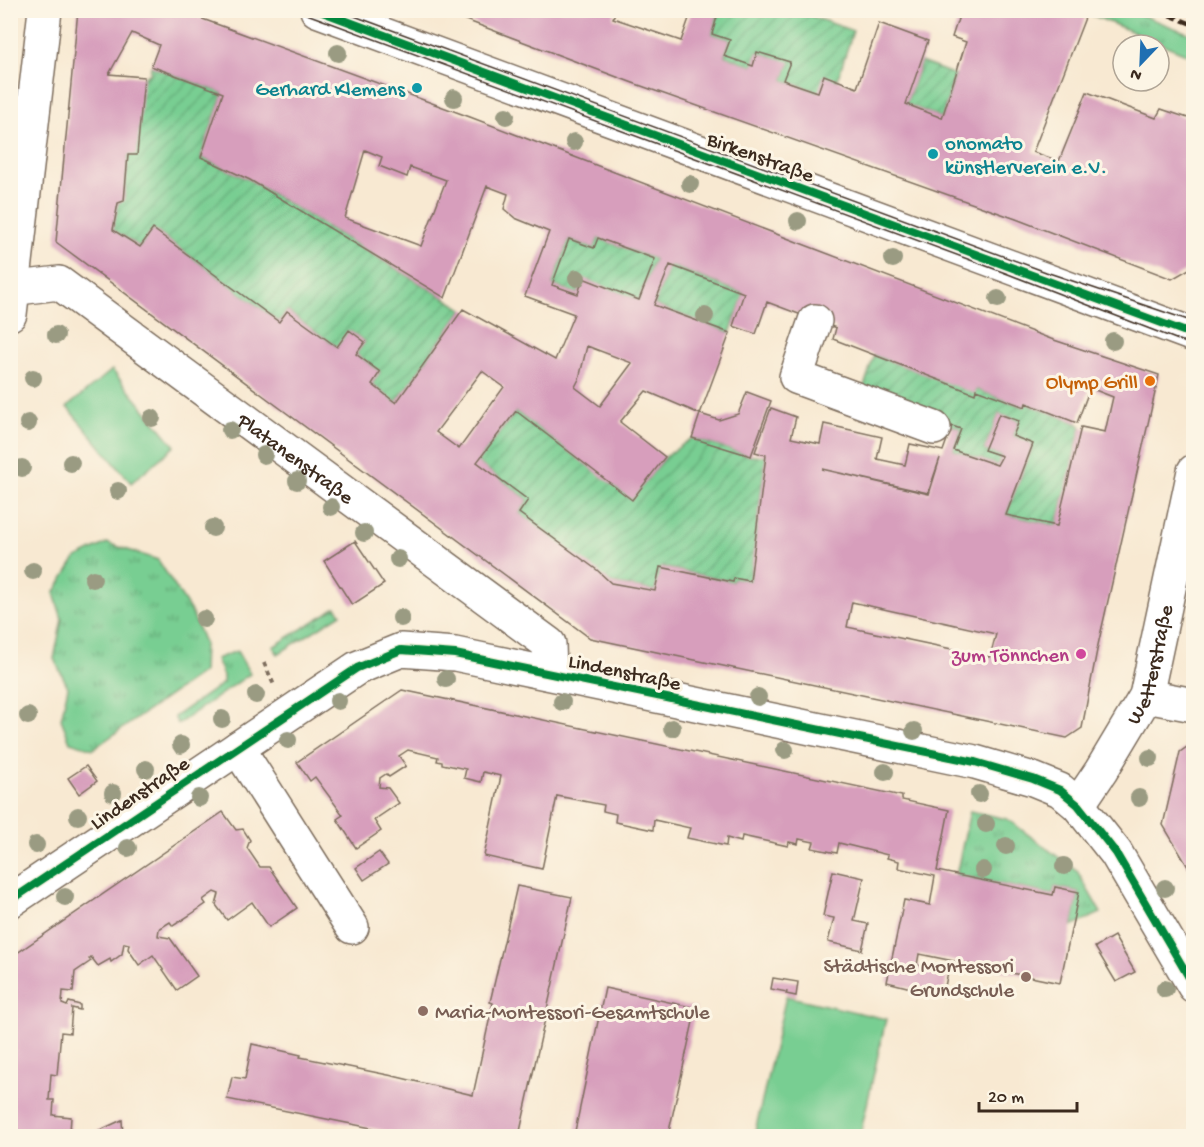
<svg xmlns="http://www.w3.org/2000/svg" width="1204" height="1147" font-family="'Gochi Hand',sans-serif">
  <defs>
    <pattern id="grass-tufts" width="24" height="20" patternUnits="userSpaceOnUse" patternTransform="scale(1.5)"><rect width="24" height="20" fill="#78ce92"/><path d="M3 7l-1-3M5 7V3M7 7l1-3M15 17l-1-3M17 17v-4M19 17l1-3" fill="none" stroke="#64a777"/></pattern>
    <pattern id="garden-furrows" width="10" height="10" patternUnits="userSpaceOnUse" patternTransform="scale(1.5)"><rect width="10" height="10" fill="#78ce92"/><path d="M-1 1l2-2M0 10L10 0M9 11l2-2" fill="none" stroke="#64a777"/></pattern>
  </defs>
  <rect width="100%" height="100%" fill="#fcf5e5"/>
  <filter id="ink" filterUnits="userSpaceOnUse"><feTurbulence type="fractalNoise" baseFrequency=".0167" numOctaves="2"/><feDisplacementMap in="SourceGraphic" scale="12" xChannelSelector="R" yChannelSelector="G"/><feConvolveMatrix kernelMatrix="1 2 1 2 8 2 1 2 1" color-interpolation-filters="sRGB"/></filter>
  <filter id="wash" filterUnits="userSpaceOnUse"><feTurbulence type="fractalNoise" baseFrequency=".008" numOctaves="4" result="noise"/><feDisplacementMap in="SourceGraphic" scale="24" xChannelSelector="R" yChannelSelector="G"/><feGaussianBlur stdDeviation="1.35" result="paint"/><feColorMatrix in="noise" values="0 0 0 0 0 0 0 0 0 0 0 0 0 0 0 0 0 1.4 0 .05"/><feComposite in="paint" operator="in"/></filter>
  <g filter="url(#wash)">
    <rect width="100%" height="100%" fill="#f8e9d2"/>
    <g fill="url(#grass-tufts)" stroke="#5a7c58" stroke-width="1.5">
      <polygon points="1088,11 1131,11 1193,35 1193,57 1087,13"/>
      <polygon points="107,543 158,560 192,613 204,643 203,672 93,749 70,742 61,719 68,687 54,659 62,619 54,593 76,558"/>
      <polygon points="336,607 341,614 278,654 273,647"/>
      <polygon points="237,651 250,674 178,724 174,717 223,683 223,676 216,659"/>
      <polygon points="970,811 1007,819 1077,871 1101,913 1072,926 1079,892 1055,887 1053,895 956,875"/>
    </g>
    <g fill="url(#garden-furrows)" stroke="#5a7c58" stroke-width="1.5">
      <polygon points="719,10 797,11 853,31 837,81 818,92 783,80 789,63 758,52 753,66 724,56 730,40 712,34"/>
      <polygon points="921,62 955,75 942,118 906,104"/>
      <polygon points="151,66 223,93 201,157 250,180 463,309 396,403 372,384 380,372 356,354 365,342 350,331 337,347 287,311 279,322 153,229 140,247 113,230 118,203 124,200 128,155 144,77 150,74"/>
      <polygon points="598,238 655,259 639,300 583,279 578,294 552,285 569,239 593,248"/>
      <polygon points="670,265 744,294 730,333 654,305"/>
      <polygon points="874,355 975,393 976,389 1024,407 1026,403 1077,423 1081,427 1057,526 1006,515 1033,445 1013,436 1019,421 999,414 984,450 1002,456 997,465 953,450 961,429 862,393"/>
      <polygon points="516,411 632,499 665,457 692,438 751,456 766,456 750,581 734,578 733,582 661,567 655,591 611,583 519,513 528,500 477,462"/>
    </g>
    <g fill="#78ce92" stroke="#5a7c58" stroke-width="1.5">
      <polygon points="112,370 175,446 131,483 67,407"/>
      <polygon points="786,996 886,1019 860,1136 754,1136"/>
    </g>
    <g id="blocks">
      <g fill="#d79ebc" fill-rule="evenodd">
        <path d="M78,10H178L470,117L1051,339L1159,375L1098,645L1082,728L1067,738L590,638L56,242ZM132,33L159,45L151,66L223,93L201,157L250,180L445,298L487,186L508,194L504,209L515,218L549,232L525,296L574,314L555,360L463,309L396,403L372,384L380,372L356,354L365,342L349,330L337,347L287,311L279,322L153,229L140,247L113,230L118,203L124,201L128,155H137L144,77L109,74ZM365,150L382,157L379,166L407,177L410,167L446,180L421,246L345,218ZM598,238L655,259L639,300L583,278L578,294L552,285L569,239L594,248ZM670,265L744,293L733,326L756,334L767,302L836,328L833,339L975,394L976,389L1025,407L1026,403L1077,423L1090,388L1113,397L1105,432L1081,427L1057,526L1006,515L1033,444L1013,436L1019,421L999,414L984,450L1002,456L997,465L953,450L961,429L952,426L943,451L910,444L905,465L877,459L882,437L824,424L820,444L791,438L796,417L771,408L755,452L766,455L750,581L734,578L733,582L660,567L655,591L611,583L597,570L519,513L528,500L477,462L516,411L632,500L665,457L620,422L646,391L700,414L692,438L751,456L771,401L747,392L738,414L719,420L700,414L730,333L654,305ZM587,346L632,363L600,406L575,387L579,379ZM482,371L504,387L459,449L436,432ZM940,458L929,494L822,469L928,493ZM852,602L996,634L990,657L847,627Z"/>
        <polygon points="439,10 616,10 613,18 681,41 692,10 719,10 712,34 730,40 724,56 753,66 757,52 790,62 783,80 818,92 824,75 857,88 879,23 928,41 906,104 942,118 966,42 952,37 961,10 1088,10 1033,152 1059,161 1087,92 1156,118 1161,109 1194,120 1194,258 1191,268 1172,279 1016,219 633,83"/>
        <polygon points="355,541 384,584 352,605 324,561"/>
        <polygon points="402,690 902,796 902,800 949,810 937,871 1053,895 1055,887 1079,892 1060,983 919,954 917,965 948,972 943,996 887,982 904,900 930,905 935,876 898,868 899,861 887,858 888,855 839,843 837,853 812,848 814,842 799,839 798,844 789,842 788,846 742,836 741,842 727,838 726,846 687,838 690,828 654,820 653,830 615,822 616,814 603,811 604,805 557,796 542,869 484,856 501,776 483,772 481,782 464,778 466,769 442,764 442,762 437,761 438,757 408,750 399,756 406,766 389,777 386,774 380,778 379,787 388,788 399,803 374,820 381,831 356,848 337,819 343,815 315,777 310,781 297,762"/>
        <polygon points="1194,742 1194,877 1163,825 1180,752"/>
        <polygon points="86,766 97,781 79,794 68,778"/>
        <polygon points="223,812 236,830 243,829 250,840 247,848 260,867 269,867 297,908 269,927 252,902 227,920 216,905 219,894 214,892 203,900 206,904 190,915 173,926 170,922 159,929 158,936 170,938 197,976 177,990 153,955 139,965 128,949 129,944 124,943 122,954 111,962 110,959 98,966 91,957 89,959 91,961 75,972 73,992 63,991 62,1004 67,1006 69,1002 80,1005 80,1010 72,1008 70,1033 61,1032 57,1075 51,1074 49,1100 54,1100 53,1115 71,1117 70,1132 59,1131 59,1136 10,1136 10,958"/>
        <polygon points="379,852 388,864 364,880 356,868"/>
        <polygon points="833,871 864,878 854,921 868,924 862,950 828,942 834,918 823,916"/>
        <polygon points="517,886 572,897 519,1136 411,1136 227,1099 232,1077 245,1079 252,1044 301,1055 300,1057 393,1076 473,1095 493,1003 490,1002"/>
        <polygon points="1114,936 1135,972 1116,982 1095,947"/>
        <polygon points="773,978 798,982 796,996 786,994 787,992 771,989"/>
        <polygon points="605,988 696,1008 668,1136 574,1136"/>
        <polygon points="122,1120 123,1136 87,1136"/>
      </g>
    </g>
  </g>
  <g filter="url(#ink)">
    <use href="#blocks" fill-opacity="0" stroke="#7d6d5d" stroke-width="1.5"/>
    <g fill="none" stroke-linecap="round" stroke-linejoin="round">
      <defs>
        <g id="minor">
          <polyline points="317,10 1194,335"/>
          <path id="s1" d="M10,289L59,283L549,644L550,673"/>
          <polyline points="10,314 45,10"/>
          <polyline points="815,321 796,377 934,428"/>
          <polyline points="1146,696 1194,705"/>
          <polyline points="238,748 352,927"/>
          <path id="s2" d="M1078,805L1101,771L1146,696L1194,471"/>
          <polyline points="10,901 357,668 401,650 455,654 975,762 1033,779 1060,790 1078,805 1116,853 1194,986"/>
        </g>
      </defs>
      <use href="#minor" stroke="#7d6d5d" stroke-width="36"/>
      <polyline stroke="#7d6d5d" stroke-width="4" stroke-dasharray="4.5 4.5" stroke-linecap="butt" points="264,663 274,685"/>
      <use href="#minor" stroke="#fff" stroke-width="33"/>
      <g stroke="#3b2a1e" stroke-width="1.5">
        <polyline points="296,10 1008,274 1194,346"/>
        <polyline points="338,10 1046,272 1194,322"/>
      </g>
      <polyline stroke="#3b2a1e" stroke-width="4.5" stroke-dasharray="9 4.5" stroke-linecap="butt" points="1157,10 1194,25"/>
      <defs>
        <g id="cycleway">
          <polyline points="317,10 1194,335"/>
          <polyline points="10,901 357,668 401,650 455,654 975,762 1033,779 1060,790 1078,805 1116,853 1194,986"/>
        </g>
      </defs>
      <use href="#cycleway" stroke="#fcf5e5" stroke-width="11"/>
      <use href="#cycleway" stroke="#00873e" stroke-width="8"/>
    </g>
    <g fill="#9a9b82">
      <circle cx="338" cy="53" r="9"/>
      <circle cx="454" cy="98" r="9"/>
      <circle cx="506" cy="116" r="9"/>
      <circle cx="574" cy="142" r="9"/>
      <circle cx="690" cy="184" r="9"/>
      <circle cx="798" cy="221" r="9"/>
      <circle cx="893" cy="259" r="9"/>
      <circle cx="577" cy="278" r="9"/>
      <circle cx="998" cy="299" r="9"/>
      <circle cx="705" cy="316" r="9"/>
      <circle cx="56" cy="335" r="9"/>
      <circle cx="1113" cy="341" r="9"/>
      <circle cx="33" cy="378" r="9"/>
      <circle cx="152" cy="418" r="9"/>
      <circle cx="28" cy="423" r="9"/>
      <circle cx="230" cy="430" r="9"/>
      <circle cx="264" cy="455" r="9"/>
      <circle cx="71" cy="463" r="9"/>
      <circle cx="22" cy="468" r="9"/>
      <circle cx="297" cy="481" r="9"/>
      <circle cx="118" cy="491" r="9"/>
      <circle cx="331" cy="507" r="9"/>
      <circle cx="213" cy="528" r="9"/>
      <circle cx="364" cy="533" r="9"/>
      <circle cx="398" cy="559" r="9"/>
      <circle cx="33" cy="571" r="9"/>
      <circle cx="93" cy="579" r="9"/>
      <circle cx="401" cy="618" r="9"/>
      <circle cx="204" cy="619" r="9"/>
      <circle cx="446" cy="679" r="9"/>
      <circle cx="256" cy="695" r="9"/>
      <circle cx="758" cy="697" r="9"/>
      <circle cx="338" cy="701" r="9"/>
      <circle cx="562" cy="702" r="9"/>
      <circle cx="28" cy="716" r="9"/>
      <circle cx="222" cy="719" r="9"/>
      <circle cx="672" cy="728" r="9"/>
      <circle cx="914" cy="731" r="9"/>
      <circle cx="288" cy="740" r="9"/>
      <circle cx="181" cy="745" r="9"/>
      <circle cx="785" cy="750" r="9"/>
      <circle cx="1150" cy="758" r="9"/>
      <circle cx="146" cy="769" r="9"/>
      <circle cx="885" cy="772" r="9"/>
      <circle cx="113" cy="793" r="9"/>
      <circle cx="979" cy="794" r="9"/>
      <circle cx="199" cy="798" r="9"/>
      <circle cx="1139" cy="798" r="9"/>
      <circle cx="78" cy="816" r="9"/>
      <circle cx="986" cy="824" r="9"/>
      <circle cx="36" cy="845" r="9"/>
      <circle cx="1006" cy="846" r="9"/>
      <circle cx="128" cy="848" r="9"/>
      <circle cx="1064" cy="866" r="9"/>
      <circle cx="983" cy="870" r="9"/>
      <circle cx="1165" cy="888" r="9"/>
      <circle cx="65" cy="897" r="9"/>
      <circle cx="1165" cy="989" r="9"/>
    </g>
  </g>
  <g fill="#0f9aa8" stroke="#fcf5e5" stroke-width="2">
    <circle cx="417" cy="88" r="6"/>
    <circle cx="933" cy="154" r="6"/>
  </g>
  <circle fill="#e8710a" stroke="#fcf5e5" stroke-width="2" cx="1150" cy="381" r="6"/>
  <circle fill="#d1479c" stroke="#fcf5e5" stroke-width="2" cx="1081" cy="654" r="6"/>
  <g fill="#8d6e63" stroke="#fcf5e5" stroke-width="2">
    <circle cx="1026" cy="977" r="6"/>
    <circle cx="423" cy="1011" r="6"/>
  </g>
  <g text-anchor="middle" stroke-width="6" stroke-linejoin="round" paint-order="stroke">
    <g font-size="21" fill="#0d838f" stroke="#fcf5e5" text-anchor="end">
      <text x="405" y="95">Gerhard Klemens</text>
      <text x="945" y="149" text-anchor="start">onomato<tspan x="945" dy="24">künstlerverein e.V.</tspan></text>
    </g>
    <g font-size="21" fill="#3b2a1e" stroke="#fcf5e5">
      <text transform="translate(761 156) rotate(20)" y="7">Birkenstraße</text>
      <text dy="7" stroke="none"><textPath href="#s1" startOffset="344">Platanenstraße</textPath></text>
      <text dy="7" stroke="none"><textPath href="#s2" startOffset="160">Wetterstraße</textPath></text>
      <text transform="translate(625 671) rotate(12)" y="7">Lindenstraße</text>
      <text transform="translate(139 792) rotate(-34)" y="7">Lindenstraße</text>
    </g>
    <g font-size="21" fill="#c56008" stroke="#fcf5e5" text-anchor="end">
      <text x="1138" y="388">Olymp Grill</text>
    </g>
    <g font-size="21" fill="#b23c85" stroke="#fcf5e5" text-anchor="end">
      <text x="1069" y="661">zum Tönnchen</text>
    </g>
    <g font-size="21" fill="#785e54" stroke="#fcf5e5" text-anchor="end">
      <text x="1014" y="972">Städtische Montessori<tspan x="1014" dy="24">Grundschule</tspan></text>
      <text x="435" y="1018" text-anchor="start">Maria-Montessori-Gesamtschule</text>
    </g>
  </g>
  <rect width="1204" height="1147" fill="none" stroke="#fcf5e5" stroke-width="36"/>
  <g transform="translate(1141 63) rotate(203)"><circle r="28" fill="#fcf5e5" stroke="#afa495" stroke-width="1.5"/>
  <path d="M0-4.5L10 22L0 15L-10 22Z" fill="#1f6fb2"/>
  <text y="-9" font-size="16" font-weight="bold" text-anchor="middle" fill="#3b2a1e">N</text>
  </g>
  <path d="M979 1102v9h98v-9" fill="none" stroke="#3b2a1e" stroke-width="3"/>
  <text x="988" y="1102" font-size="18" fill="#3b2a1e" stroke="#fcf5e5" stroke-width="4.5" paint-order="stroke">20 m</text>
</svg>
